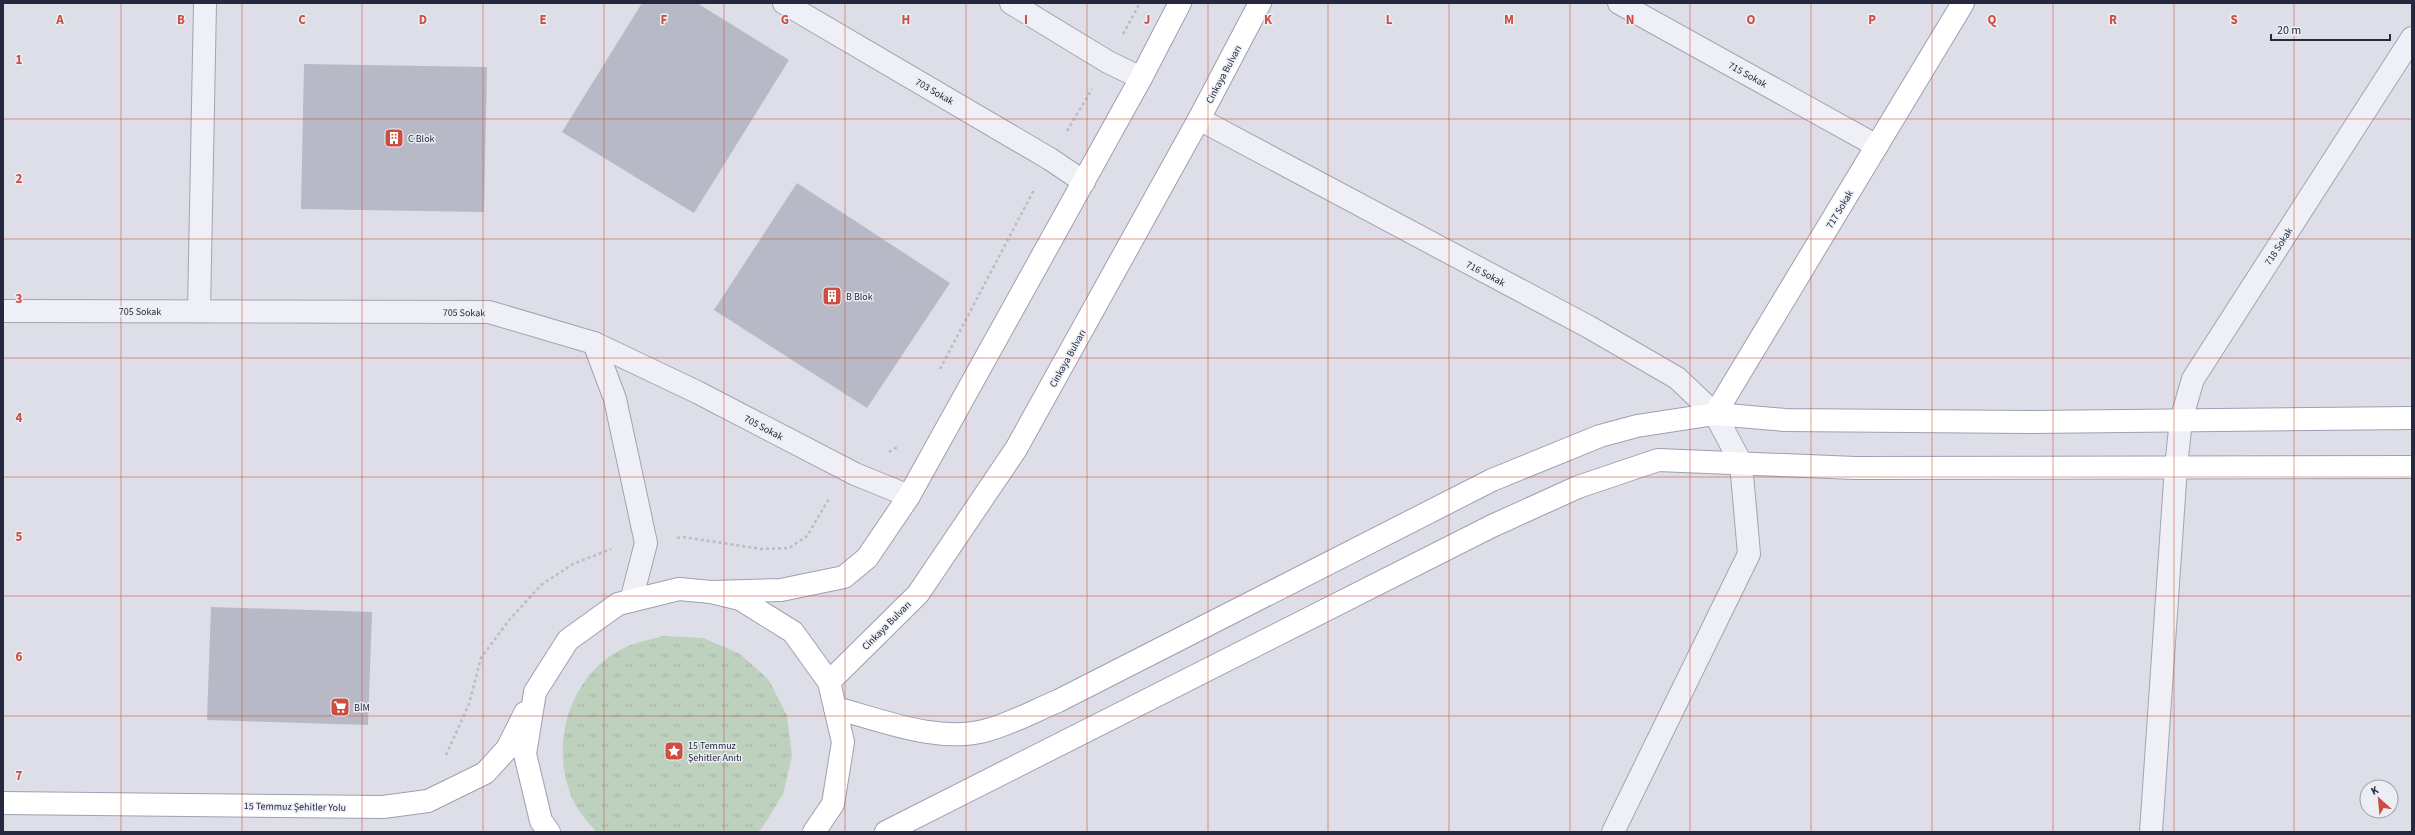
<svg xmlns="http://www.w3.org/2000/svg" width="2415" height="835" font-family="'Source Sans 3',sans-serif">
  <defs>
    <pattern id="grass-tufts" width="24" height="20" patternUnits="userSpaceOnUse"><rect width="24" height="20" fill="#bed1be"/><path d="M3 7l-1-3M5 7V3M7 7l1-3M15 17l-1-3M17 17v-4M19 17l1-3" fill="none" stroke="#a3b3a4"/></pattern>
  </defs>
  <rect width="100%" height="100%" fill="#dddee7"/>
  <path fill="url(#grass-tufts)" d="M662,636L703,638L740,654L769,680L787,716L792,756L783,794L762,828L757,832H596C589,823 579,813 574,802C548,748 568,675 624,648C636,642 650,640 662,636Z"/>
  <g fill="#b7b9c7">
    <polygon points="642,3 697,3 789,60 694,213 562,132"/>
    <polygon points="304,64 487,67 484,212 301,209"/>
    <polygon points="797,183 950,283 867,408 714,310"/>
    <polygon points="211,607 372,612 368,725 207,720"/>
  </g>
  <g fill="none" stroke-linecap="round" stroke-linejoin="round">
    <defs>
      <g id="minor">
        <polyline points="784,3 1050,159 1084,182"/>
        <polyline points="1011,3 1108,62 1141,78"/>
        <polyline points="1619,3 1877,146"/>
        <polyline points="1199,119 1589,327 1677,378 1715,414 1741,463 1749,554 1613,832"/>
        <polyline points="3,311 489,312 594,343 697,392 855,474 909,496"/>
        <polyline points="199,311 205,3"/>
        <polyline points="594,343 615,399 646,543 631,601"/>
        <polyline points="2151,832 2176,467 2181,420 2193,379 2412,38"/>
      </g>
      <g id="major">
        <polyline points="1715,414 1963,3"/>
        <polyline points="711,592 781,590 844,577 867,558 909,496 1141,78 1180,3"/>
        <polyline points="829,682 918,594 1016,449 1199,119 1260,3"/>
        <path d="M835,708C882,720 936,743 984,731C1009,725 1034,711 1058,701L1492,480L1600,436L1637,426L1715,414L1785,420L2030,422L2412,418"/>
        <polyline points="3,803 383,807 428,801 485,773 507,749 525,713"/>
        <polyline points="549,832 541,821 525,754 535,692 568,640 618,604 679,589 711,592 740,599 793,632 829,682 843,742 833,804 814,832"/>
        <polyline points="886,832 1492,526 1578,487 1658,460 1855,468 2412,467"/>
      </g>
    </defs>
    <use href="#minor" stroke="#a2a4b1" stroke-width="24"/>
    <use href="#major" stroke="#9ca0b2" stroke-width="24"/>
    <g stroke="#bbbcc5" stroke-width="2.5" stroke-dasharray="3 3" stroke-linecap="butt">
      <polyline points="1123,34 1140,3"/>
      <polyline points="1067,131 1092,89"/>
      <polyline points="940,369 1035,188"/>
      <polyline points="889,452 899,446"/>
      <polyline points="677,538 683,537 762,549 789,548 807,536 830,497"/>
      <polyline points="446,755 469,704 481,658 509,620 541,585 573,564 611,549"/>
    </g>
    <use href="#minor" stroke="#eff0f5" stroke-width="22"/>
    <use href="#major" stroke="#fff" stroke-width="22"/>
  </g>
  <path fill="none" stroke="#ce4c40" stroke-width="1" stroke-opacity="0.55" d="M121,3V832M242,3V832M362,3V832M483,3V832M604,3V832M724,3V832M845,3V832M966,3V832M1087,3V832M1208,3V832M1328,3V832M1449,3V832M1570,3V832M1690,3V832M1811,3V832M1932,3V832M2053,3V832M2174,3V832M2294,3V832M3,119H2412M3,239H2412M3,358H2412M3,477H2412M3,596H2412M3,716H2412"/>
  <defs>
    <symbol id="building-square" viewBox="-11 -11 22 22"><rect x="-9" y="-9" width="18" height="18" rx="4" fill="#ce4c40" stroke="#eceef5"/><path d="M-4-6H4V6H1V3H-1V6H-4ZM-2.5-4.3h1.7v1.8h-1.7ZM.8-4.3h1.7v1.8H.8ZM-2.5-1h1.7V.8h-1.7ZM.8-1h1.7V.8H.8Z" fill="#fff"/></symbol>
    <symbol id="supermarket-square" viewBox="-11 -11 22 22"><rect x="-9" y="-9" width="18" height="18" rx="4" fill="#ce4c40" stroke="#eceef5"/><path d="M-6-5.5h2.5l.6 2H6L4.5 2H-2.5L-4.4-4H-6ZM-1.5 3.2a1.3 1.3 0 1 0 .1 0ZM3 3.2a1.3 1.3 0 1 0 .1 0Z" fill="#fff"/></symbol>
    <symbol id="sight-square" viewBox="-11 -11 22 22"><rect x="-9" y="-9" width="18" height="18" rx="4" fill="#ce4c40" stroke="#eceef5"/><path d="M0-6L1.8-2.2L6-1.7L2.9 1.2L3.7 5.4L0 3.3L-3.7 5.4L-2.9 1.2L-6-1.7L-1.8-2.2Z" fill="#fff"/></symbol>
  </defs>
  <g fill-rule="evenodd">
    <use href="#building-square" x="383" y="127" width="22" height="22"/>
    <use href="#building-square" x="821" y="285" width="22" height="22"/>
    <use href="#supermarket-square" x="329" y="696" width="22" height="22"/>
    <use href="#sight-square" x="663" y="740" width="22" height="22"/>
  </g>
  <g text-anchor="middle" stroke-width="3" stroke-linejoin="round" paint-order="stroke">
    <g font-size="10" fill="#26293d" stroke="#eceef5">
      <text transform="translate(1223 74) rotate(-62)" y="4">Cinkaya Bulvarı</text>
      <text transform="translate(1748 74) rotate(29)" y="4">715 Sokak</text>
      <text transform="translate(935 91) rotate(30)" y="4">703 Sokak</text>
      <text transform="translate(1839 209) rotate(-59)" y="4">717 Sokak</text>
      <text transform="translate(2278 246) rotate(-57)" y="4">718 Sokak</text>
      <text transform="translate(1486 273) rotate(28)" y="4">716 Sokak</text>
      <text x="140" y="315">705 Sokak</text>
      <text transform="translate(464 312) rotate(1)" y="4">705 Sokak</text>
      <text transform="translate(1067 358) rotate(-61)" y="4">Cinkaya Bulvarı</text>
      <text transform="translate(764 427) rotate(28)" y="4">705 Sokak</text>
      <text transform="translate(886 625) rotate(-45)" y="4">Cinkaya Bulvarı</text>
      <text transform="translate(295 806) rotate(1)" y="4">15 Temmuz Şehitler Yolu</text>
    </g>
    <g font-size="10" fill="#26293d" stroke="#eceef5" text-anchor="start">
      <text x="408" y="142">C Blok</text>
      <text x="846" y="300">B Blok</text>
      <text x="354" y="711">BİM</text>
      <text x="688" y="749">15 Temmuz<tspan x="688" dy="12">Şehitler Anıtı</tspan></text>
    </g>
  </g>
  <g font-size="13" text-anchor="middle" font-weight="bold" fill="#ce4c40" stroke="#eceef5" stroke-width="3" stroke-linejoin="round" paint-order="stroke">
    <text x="60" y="24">A</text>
    <text x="181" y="24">B</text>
    <text x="302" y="24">C</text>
    <text x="423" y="24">D</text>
    <text x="543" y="24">E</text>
    <text x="664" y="24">F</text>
    <text x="785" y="24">G</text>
    <text x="906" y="24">H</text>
    <text x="1026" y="24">I</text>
    <text x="1147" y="24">J</text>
    <text x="1268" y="24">K</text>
    <text x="1389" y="24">L</text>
    <text x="1509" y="24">M</text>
    <text x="1630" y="24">N</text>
    <text x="1751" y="24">O</text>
    <text x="1872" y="24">P</text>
    <text x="1992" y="24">Q</text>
    <text x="2113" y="24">R</text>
    <text x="2234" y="24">S</text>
    <text x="19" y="64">1</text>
    <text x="19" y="183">2</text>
    <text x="19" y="303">3</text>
    <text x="19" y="422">4</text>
    <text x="19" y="541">5</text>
    <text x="19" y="661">6</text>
    <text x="19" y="780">7</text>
  </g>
  <rect width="2415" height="835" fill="none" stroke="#26293d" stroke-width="8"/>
  <g transform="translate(2379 799) rotate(333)"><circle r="19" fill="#eceef5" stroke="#9d9fab"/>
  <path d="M0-3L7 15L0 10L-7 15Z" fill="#ce4c40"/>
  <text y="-6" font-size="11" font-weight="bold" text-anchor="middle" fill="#26293d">K</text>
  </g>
  <path d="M2271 34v6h119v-6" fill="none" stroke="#26293d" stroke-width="2"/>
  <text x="2277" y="34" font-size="12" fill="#26293d" stroke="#eceef5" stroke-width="3" paint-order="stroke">20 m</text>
</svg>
